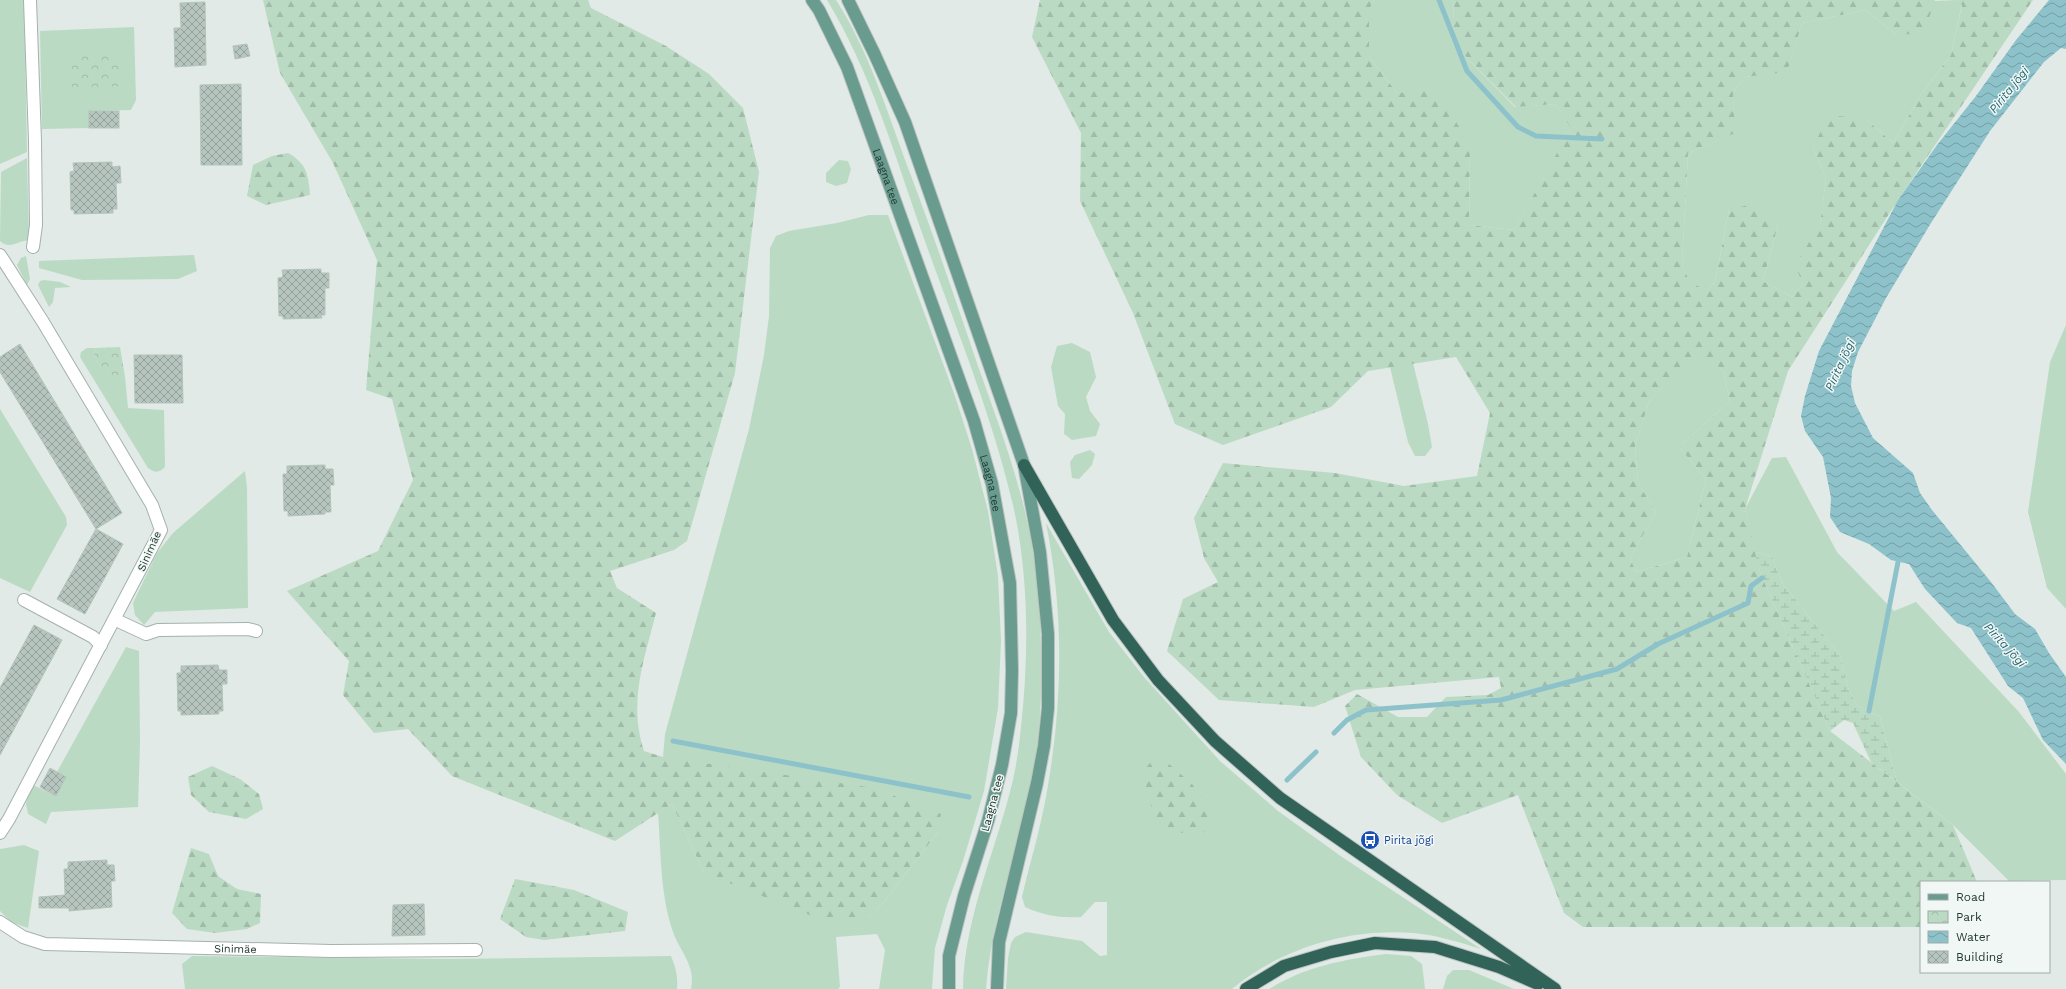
<svg xmlns="http://www.w3.org/2000/svg" width="2066" height="989" font-family="'Work Sans',sans-serif">
  <defs>
    <pattern id="forest-firs" width="22" height="20" patternUnits="userSpaceOnUse"><rect width="22" height="20" fill="#bbdac3"/><path d="M5 1l3.5 6h-7zM16 11l3.5 6h-7z" fill="#a0bca8"/></pattern>
    <pattern id="wetland-marsh" width="20" height="14" patternUnits="userSpaceOnUse"><rect width="20" height="14" fill="#bbdac3"/><path d="M1 5h8M5 5V1M11 12h8M15 12V8" fill="none" stroke="#a0bca8"/></pattern>
    <pattern id="park-crowns" width="20" height="18" patternUnits="userSpaceOnUse"><rect width="20" height="18" fill="#bbdac3"/><path d="M2 6a3 3 0 1 1 6 0M12 15a3 3 0 1 1 6 0" fill="none" stroke="#a0bca8"/></pattern>
    <pattern id="water-waves" width="16" height="10" patternUnits="userSpaceOnUse"><rect width="16" height="10" fill="#8dc2cb"/><path d="M0 5q4-4 8 0t8 0" fill="none" stroke="#739fa5"/></pattern>
    <pattern id="building-cross-hatch" width="8" height="8" patternUnits="userSpaceOnUse"><rect width="8" height="8" fill="#b7c5bf"/><path d="M0 0l8 8M0 8l8-8" fill="none" stroke="#94a19c"/></pattern>
  </defs>
  <rect width="100%" height="100%" fill="#e1eae6"/>
  <g fill="#bbdac3">
    <polygon points="0,0 24,0 27,152 0,164"/>
    <path d="M827,0H836C872,56 889,119 913,181C936,242 957,304 978,366C999,425 1021,483 1032,545C1042,604 1044,681 1038,741C1030,826 992,904 986,989H963C964,920 994,855 1011,788C1016,769 1019,747 1021,727C1029,654 1029,576 1013,505C991,411 953,321 921,230C894,152 870,71 827,0Z"/>
    <polygon points="1375,0 1454,0 1452,43 1515,107 1555,104 1572,128 1514,230 1469,225 1470,145 1397,93 1369,56 1369,9"/>
    <polygon points="1958,0 1962,4 1951,55 1922,93 1893,143 1866,119 1813,147 1826,179 1820,226 1796,265 1803,284 1792,297 1763,281 1778,225 1729,210 1715,282 1708,290 1690,284 1682,264 1688,153 1734,133 1733,92 1745,77 1787,71 1802,23 1866,10 1896,35 1934,1"/>
    <polygon points="134,27 136,100 131,110 89,111 89,128 42,129 40,31"/>
    <path d="M27,158L29,240C18,241 9,250 0,241L1,172Z"/>
    <polygon points="839,160 848,161 851,169 847,183 836,186 826,182 826,173"/>
    <path d="M869,215H888L955,396L972,449L988,511L998,576L1001,641L998,708L984,791L963,861L947,905L935,948L932,989H879L885,950L877,934L836,937L840,987L838,989H691C696,965 680,952 673,932C660,894 661,852 658,813L672,804L704,873L868,917L884,902L938,832L663,757L665,734L749,429L764,355L769,316L770,248L776,236L789,231L837,223Z"/>
    <polygon points="194,255 197,271 178,279 82,280 39,268 39,261"/>
    <polygon points="26,256 30,279 27,285 17,265 21,258"/>
    <polygon points="44,280 60,282 71,287 55,288 53,302 49,307 38,285 40,281"/>
    <polygon points="2066,325 2066,609 2047,588 2028,512 2050,362"/>
    <polygon points="1072,343 1090,352 1096,377 1086,397 1090,411 1100,424 1096,436 1072,440 1064,434 1065,414 1058,406 1051,367 1057,346"/>
    <path d="M87,348H96L94,355L106,379L125,377L128,408L164,410L165,467C159,473 155,473 148,468L80,357L81,352Z"/>
    <polygon points="1697,350 1723,370 1730,401 1679,447 1706,479 1687,557 1636,572 1630,558 1656,512 1638,483 1635,446 1649,402"/>
    <polygon points="1413,363 1428,424 1432,447 1425,456 1415,456 1408,442 1390,367"/>
    <polygon points="0,409 66,517 67,525 30,592 0,578"/>
    <polygon points="1090,450 1095,454 1092,465 1079,479 1072,478 1070,462 1075,455"/>
    <polygon points="1786,457 1837,552 1894,611 1916,602 2019,712 2066,774 2066,880 2009,881 1953,825 1897,782 1880,717 1858,706 1849,691 1840,655 1782,583 1772,557 1758,552 1755,554 1745,509 1772,458"/>
    <polygon points="245,471 247,488 248,608 155,612 144,625 135,615 133,603 157,553 173,533"/>
    <path d="M1046,523L1109,632L1144,677L1220,761L1278,811L1342,857L1481,949C1459,942 1436,935 1413,933C1349,928 1281,948 1232,989H1006L1008,958L1011,943L1015,937L1026,932L1082,941L1100,956L1107,955V902H1095L1081,917C1061,918 1044,916 1025,907L1022,897C1030,862 1041,827 1047,791C1063,702 1064,612 1046,523Z"/>
    <polygon points="126,647 139,651 140,743 138,807 51,812 46,824 28,814 26,804 31,784 56,796 66,777 57,772"/>
    <polygon points="24,845 39,851 28,928 11,922 0,911 0,849"/>
    <path d="M1386,954L1411,956L1422,964L1425,989H1269C1304,967 1345,959 1386,954Z"/>
    <path d="M192,956L446,959L671,956C676,968 678,977 677,989H185L182,964Z"/>
    <polygon points="1453,970 1469,970 1514,989 1443,989 1447,976"/>
  </g>
  <g fill="url(#forest-firs)" fill-rule="evenodd">
    <path d="M263,0H588L591,8L666,46L709,74L743,108L759,172L735,373L687,541L674,550L610,571L617,588L656,613C644,660 628,702 644,751L663,757L874,788L941,814L938,832L884,902L868,917L825,921L704,873L672,804L615,841L452,776L408,729L374,733L343,695L349,661L287,591L378,551L413,480L392,399L366,390L377,260L333,163L280,73Z"/>
    <path d="M1040,0H1375L1369,9V56L1397,93L1437,90L1470,145L1469,225L1514,230L1571,128L1555,104L1516,107L1452,43L1454,0H1935L1924,33L1896,35L1866,10L1802,23L1787,72L1745,77L1733,92L1735,133L1688,153L1682,264L1690,283L1708,290L1715,282L1729,210L1748,205L1778,225L1763,281L1792,297L1803,284L1795,265L1820,225L1826,179L1813,147L1829,115L1866,119L1893,143L1922,93L1951,55L1962,5L1958,0H2033L1898,200L1788,371L1745,509L1760,572L1830,731L1953,825L1977,882H1921V927H1583L1564,913L1518,795L1442,823L1397,795L1361,757L1345,706L1357,694L1398,717H1427L1446,697L1488,695L1501,688L1499,677L1355,690L1314,707L1219,700L1167,651L1183,599L1218,582L1204,558L1194,518L1223,463L1335,473L1404,486L1477,476L1490,413L1456,357L1368,371L1331,407L1223,445L1175,424L1133,313L1080,201L1081,133L1032,37ZM1697,351L1723,370L1730,401L1679,447L1706,479L1687,557L1636,572L1630,558L1656,512L1638,483L1635,446L1649,402Z"/>
    <path d="M288,153C307,164 308,174 310,195L266,205L247,196L253,165L272,156Z"/>
    <polygon points="1153,759 1168,763 1193,785 1208,806 1212,832 1176,833 1156,823 1142,773"/>
    <polygon points="212,766 240,779 259,794 263,809 246,819 209,812 191,795 188,777"/>
    <polygon points="191,848 209,854 218,876 237,889 261,894 260,923 247,929 215,933 187,929 172,913"/>
    <polygon points="515,879 574,890 628,912 625,931 544,940 526,937 500,919"/>
  </g>
  <polygon fill="url(#wetland-marsh)" points="1758,552 1772,557 1782,583 1840,655 1849,691 1858,706 1880,717 1897,782 1871,762 1853,723 1844,720 1830,731 1760,572 1755,554"/>
  <g fill="url(#park-crowns)">
    <polygon points="119,51 120,86 72,88 71,53"/>
    <polygon points="120,347 125,377 106,380 94,355 96,348"/>
  </g>
  <polygon fill="url(#water-waves)" points="2049,0 2066,0 2066,49 2061,48 2044,62 1990,131 1931,223 1886,298 1858,352 1852,371 1851,386 1855,403 1873,438 1913,473 1920,493 1932,510 1991,582 2015,614 2035,629 2049,653 2066,677 2066,764 2043,740 2023,698 2008,686 1971,628 1957,623 1925,589 1909,564 1891,560 1869,544 1840,532 1830,517 1831,498 1823,457 1805,431 1801,416 1805,396 1819,351 1898,200 1937,145 1976,96 2016,40"/>
  <g fill="none" stroke-linecap="round" stroke-linejoin="round">
    <g stroke="#8dc2cb" stroke-width="5">
      <polyline points="1439,0 1467,71 1518,127 1536,136 1602,139"/>
      <polyline points="1869,711 1898,562"/>
      <polyline points="1334,733 1347,720 1366,710 1501,700 1617,669 1658,644 1748,603 1751,586 1762,578"/>
      <polyline points="673,741 969,797"/>
      <polyline points="1287,780 1316,752"/>
    </g>
  </g>
  <g fill="url(#building-cross-hatch)" stroke="#b4c3bd">
    <polygon points="205,2 206,65 175,67 174,28 181,28 180,3"/>
    <polygon points="247,44 250,56 235,59 233,46"/>
    <polygon points="241,84 242,165 201,165 200,85"/>
    <rect x="89" y="111" width="30" height="17"/>
    <polygon points="112,162 112,167 120,166 121,183 116,183 117,209 113,209 113,213 74,214 74,210 71,210 70,172 74,171 73,163"/>
    <polygon points="321,269 321,273 329,273 329,288 325,288 325,315 321,315 322,318 283,319 283,316 279,316 278,278 283,277 282,270"/>
    <polygon points="20,344 122,513 96,529 0,372 0,357"/>
    <polygon points="134,355 182,355 183,403 135,403"/>
    <polygon points="325,465 325,469 333,469 334,485 330,485 331,512 325,512 325,514 288,516 288,511 284,511 283,474 287,474 287,466"/>
    <polygon points="96,529 123,544 85,614 57,599"/>
    <polygon points="34,625 62,640 0,755 0,688"/>
    <polygon points="218,665 219,670 227,670 227,684 222,684 223,711 219,711 219,714 181,715 181,711 178,711 177,673 181,673 181,666"/>
    <polygon points="50,768 66,777 56,796 40,787"/>
    <polygon points="107,860 107,865 114,865 115,881 111,881 112,907 69,911 69,908 39,908 39,897 65,895 64,869 68,869 68,862"/>
    <polygon points="424,904 425,935 392,936 393,905"/>
  </g>
  <g fill="none" stroke-linecap="round" stroke-linejoin="round">
    <defs>
      <g id="minor">
        <polyline points="30,0 35,141 36,225 33,247"/>
        <polyline points="0,255 43,322 152,505 161,530 9,819 0,833"/>
        <polyline points="24,600 93,637 101,645"/>
        <polyline points="116,620 146,634 158,630 248,629 256,631"/>
        <path id="s1" d="M0,922L23,937L45,944L331,951L476,950"/>
      </g>
      <g id="major">
        <path id="s2" d="M812,0L819,10L847,67L974,421L992,484L1010,583L1012,670L1011,713L1002,765L988,821L964,896L949,956V989"/>
        <polyline points="848,0 874,53 905,122 1024,465 1040,552 1048,634 1048,708 1044,746 1037,783 999,942 997,989"/>
      </g>
      <g id="highway">
        <polyline points="1024,465 1113,620 1158,680 1215,741 1280,798 1555,989"/>
        <polyline points="1246,989 1284,966 1331,952 1375,943 1435,947 1499,967 1538,984"/>
      </g>
    </defs>
    <use href="#minor" stroke="#a4b2ad" stroke-width="14"/>
    <use href="#major" stroke="#bdc4c2" stroke-width="14"/>
    <use href="#highway" stroke="#bdc4c2" stroke-width="14"/>
    <use href="#minor" stroke="#fff" stroke-width="12"/>
    <use href="#major" stroke="#699c8f" stroke-width="12"/>
    <use href="#highway" stroke="#316358" stroke-width="12"/>
  </g>
  <defs>
    <symbol id="bus-disc" viewBox="-11 -11 22 22"><circle r="9.5" fill="#1a4fb4" stroke="#f1f7f4"/><path d="M-5-6H5V4H4V6H2V4H-2V6H-4V4H-5ZM-3.5-4V0h7V-4ZM-3.5 1.2v1.5H-2V1.2ZM2 1.2v1.5H3.5V1.2Z" fill="#fff"/></symbol>
  </defs>
  <g fill-rule="evenodd">
    <use href="#bus-disc" x="1359" y="829" width="22" height="22"/>
  </g>
  <g text-anchor="middle" stroke-width="3" stroke-linejoin="round" paint-order="stroke">
    <g font-size="11" fill="#233a33" stroke="#f1f7f4">
      <text dy="4" stroke="none"><textPath href="#s2" startOffset="192">Laagna tee</textPath></text>
      <text dy="4" stroke="none"><textPath href="#s2" startOffset="516">Laagna tee</textPath></text>
      <text transform="translate(149 551) rotate(-66)" y="4">Sinimäe</text>
      <text transform="translate(992 803) rotate(-75)" y="4">Laagna tee</text>
      <text dy="4" stroke="none"><textPath href="#s1" startOffset="241">Sinimäe</textPath></text>
    </g>
    <g font-size="11" fill="#164399" stroke="#f1f7f4" text-anchor="start">
      <text x="1384" y="844">Pirita jõgi</text>
    </g>
    <g font-size="12" font-style="italic" fill="#226471" stroke="#f1f7f4">
      <text transform="translate(2009 90) rotate(-51)" y="4">Pirita jõgi</text>
      <text transform="translate(1840 365) rotate(-65)" y="4">Pirita jõgi</text>
      <text transform="translate(2005 645) rotate(48)" y="4">Pirita jõgi</text>
    </g>
  </g>
  <rect x="1920" y="881" width="130" height="92" fill="#f1f7f4" stroke="#9faba7"/>
  <rect x="1928" y="894" width="20" height="6" fill="#699c8f" stroke="#9faba7"/>
  <text x="1956" y="901" font-size="12" fill="#233a33">Road</text>
  <rect x="1928" y="911" width="20" height="12" fill="url(#park-crowns)" stroke="#9faba7"/>
  <text x="1956" y="921" font-size="12" fill="#233a33">Park</text>
  <rect x="1928" y="931" width="20" height="12" fill="url(#water-waves)" stroke="#9faba7"/>
  <text x="1956" y="941" font-size="12" fill="#233a33">Water</text>
  <rect x="1928" y="951" width="20" height="12" fill="url(#building-cross-hatch)" stroke="#9faba7"/>
  <text x="1956" y="961" font-size="12" fill="#233a33">Building</text>
</svg>
